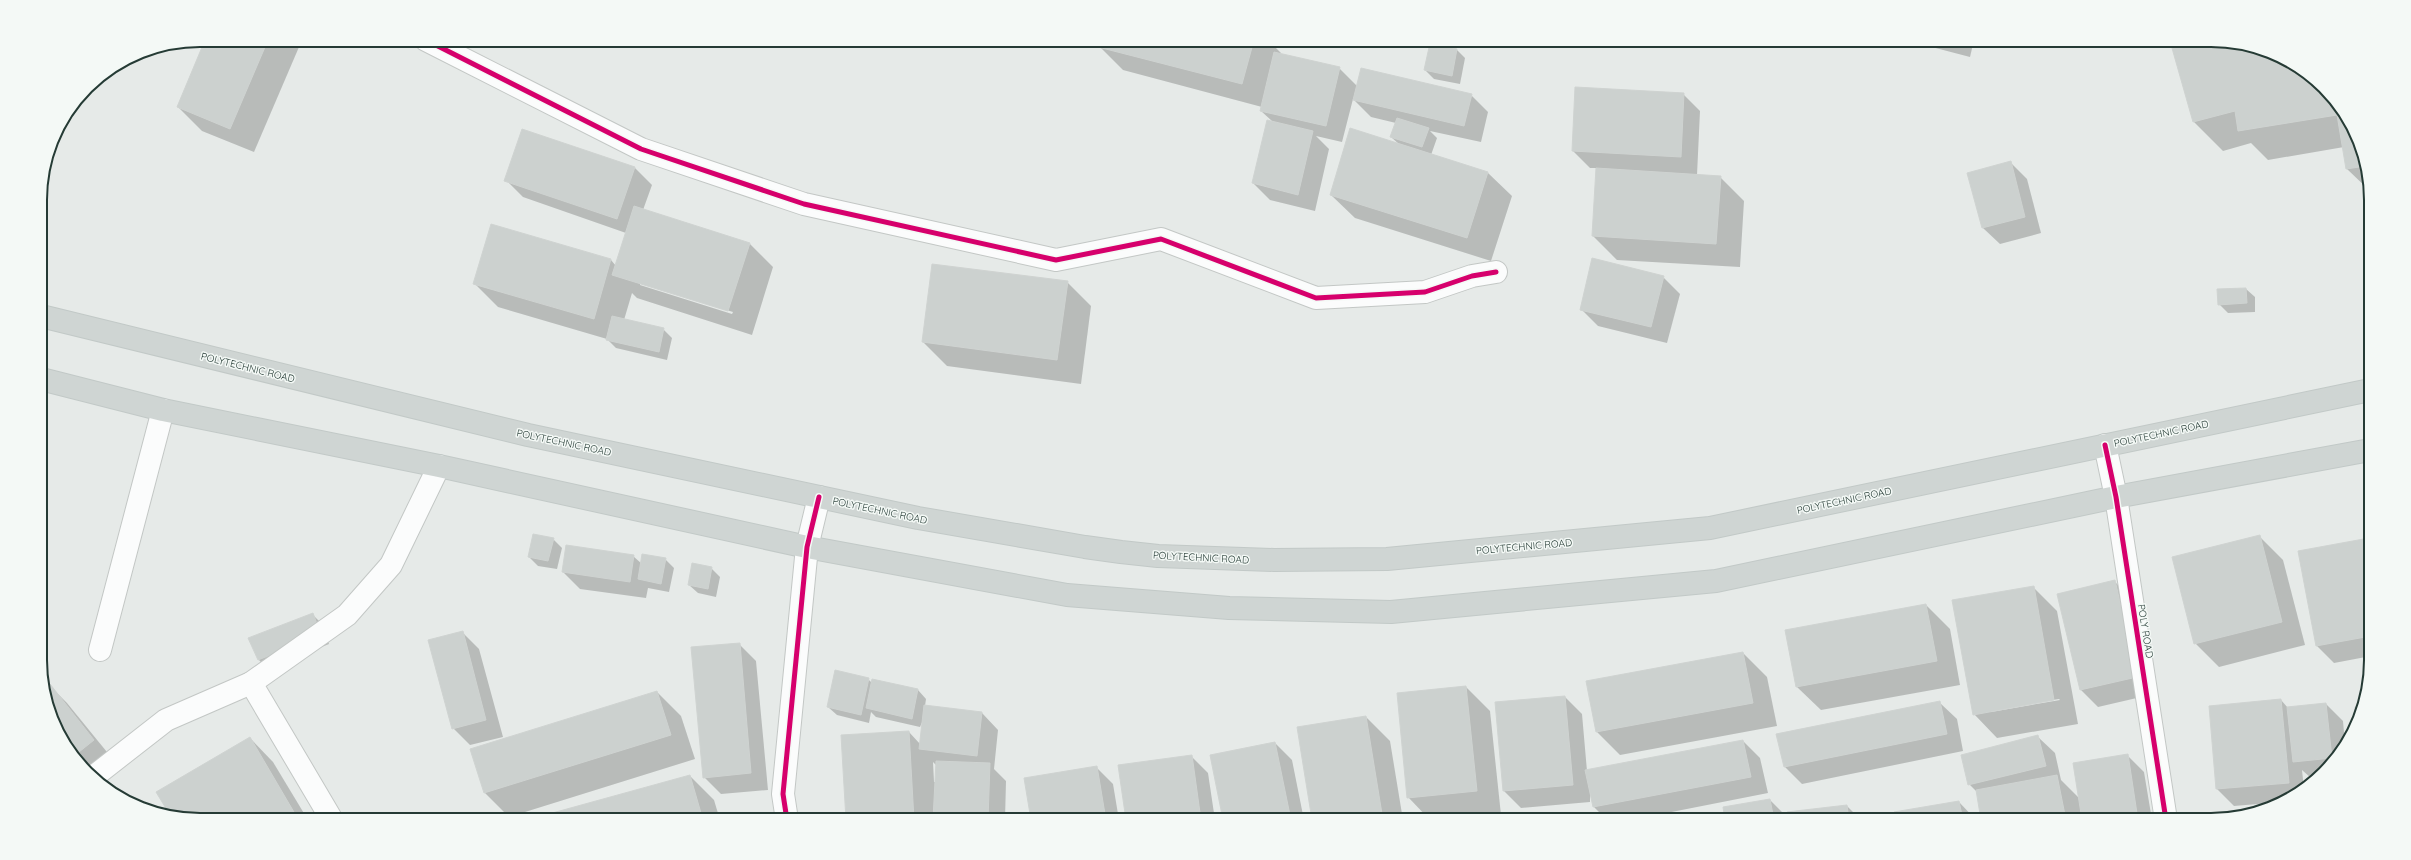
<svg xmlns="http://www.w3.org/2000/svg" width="2411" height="860" font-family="Quicksand,sans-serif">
  <rect width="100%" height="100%" fill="#e6eae8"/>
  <g fill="#0003" fill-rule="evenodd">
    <polygon points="206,40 302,40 254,152 202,131 178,107"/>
    <polygon points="1101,40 1268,40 1281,53 1280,55 1339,68 1357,86 1471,95 1488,112 1481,142 1430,131 1437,138 1431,155 1488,173 1512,196 1491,261 1355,218 1331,195 1400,145 1391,137 1396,123 1371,117 1353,99 1342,142 1316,136 1329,149 1315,211 1270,200 1253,183 1273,122 1261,111 1262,107 1123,70 1099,46"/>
    <polygon points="1905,40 1974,40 1970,57"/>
    <polygon points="2179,40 2211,40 2300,67 2331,95 2359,139 2370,179 2370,191 2347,169 2344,147 2268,160 2251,143 2223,151 2194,122 2171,42"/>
    <polygon points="1457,50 1465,58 1460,84 1434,79 1425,70"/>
    <polygon points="1683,94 1700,111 1697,175 1720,177 1744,201 1740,267 1617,260 1593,236 1597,168 1590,168 1573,151"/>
    <path d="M523,130L635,168L652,185L643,210L750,244L773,267L752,335L637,298L632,293L624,320L663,329L672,338L667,360L616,348L607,339L498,307L474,283L611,260L616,266L626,233L523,197L506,180ZM640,283L733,312L732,314L640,285Z"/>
    <polygon points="2010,162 2027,179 2041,233 2000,244 1983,228"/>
    <polygon points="1663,277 1680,294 1667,343 1598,326 1581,309"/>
    <polygon points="1067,282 1091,306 1081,384 947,366 923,342"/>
    <polygon points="2246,289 2255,297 2255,312 2228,313 2219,304"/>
    <polygon points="2259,536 2283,560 2305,645 2219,667 2195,643"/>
    <polygon points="553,539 562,548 557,569 538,566 529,557"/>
    <polygon points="2369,539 2371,541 2371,656 2334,663 2317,646"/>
    <polygon points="633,556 642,564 665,559 674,568 669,592 648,588 646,598 580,589 563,572"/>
    <polygon points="711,568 720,577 716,597 698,593 689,585"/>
    <polygon points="2114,581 2131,598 2154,694 2098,707 2081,690 2058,594"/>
    <path d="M2033,587L2057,611L2078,724L1997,738L1974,714ZM2059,699L2060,700L1991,712V710Z"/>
    <polygon points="1926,605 1950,629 1960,685 1821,710 1797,687"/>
    <polygon points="312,614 321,623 329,644 267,669 259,660 250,639"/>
    <polygon points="462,632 479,649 503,737 470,745 453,728"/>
    <polygon points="739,644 756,661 768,790 721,794 704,777"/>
    <polygon points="1743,653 1767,677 1777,726 1620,755 1597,732"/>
    <path d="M868,679L873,684L918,690L926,699L925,706L982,713L998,730L994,769L1006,781L1005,820H847L909,732L920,744L923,720L920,727L876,717L871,712L869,723L837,715L828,707ZM933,762L936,765V782H934Z"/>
    <polygon points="50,686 67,703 111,757 90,774 80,765 56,730"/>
    <polygon points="1466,687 1490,711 1501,815 1430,820 1408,797"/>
    <polygon points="657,692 681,716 695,759 509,817 485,793 472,750"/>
    <polygon points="1565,697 1582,714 1587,771 1743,741 1760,758 1768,793 1631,820 1607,820 1594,807 1590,787 1590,802 1521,808 1504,791"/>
    <polygon points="2281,700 2288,708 2326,704 2343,721 2345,744 2338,757 2318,778 2311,778 2302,770 2304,789 2281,802 2234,806 2217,789"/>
    <polygon points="1940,703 1957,719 1963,751 1802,784 1785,767"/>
    <polygon points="2356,708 2363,708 2357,722"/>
    <polygon points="1366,717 1390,741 1403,820 1313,820"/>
    <polygon points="2038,737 2055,753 2061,780 2080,799 2127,755 2144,772 2152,820 1982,820 1977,792 1969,784"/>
    <polygon points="250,738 273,762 308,820 200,820 171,815 157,792"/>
    <polygon points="1275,743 1292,760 1304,820 1224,820"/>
    <polygon points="1191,756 1208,773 1215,820 1127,820"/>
    <polygon points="1096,767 1113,784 1119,820 1032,820"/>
    <polygon points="690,776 714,800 720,820 531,820"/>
    <polygon points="1770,800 1789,819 1847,806 1861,820 1726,820"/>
    <polygon points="1959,802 1976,820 1897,820"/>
    <polygon points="1691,814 1697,820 1663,820"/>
  </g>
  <g fill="#ccd1cf" stroke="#cfd3d1">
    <polygon points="205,40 268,40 230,129 177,107"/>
    <polygon points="1100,40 1254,40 1242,84 1098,47"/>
    <polygon points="2175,40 2211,40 2262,48 2300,67 2331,95 2359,139 2366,166 2346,169 2337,115 2238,131 2235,111 2193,122 2170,41"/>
    <polygon points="1430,43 1457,49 1452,76 1424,70"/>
    <polygon points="1274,52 1340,67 1326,126 1260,111"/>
    <polygon points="1361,68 1472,94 1464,126 1353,100"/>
    <polygon points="1575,87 1684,93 1681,157 1572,151"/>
    <polygon points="1397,118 1429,128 1422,147 1390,137"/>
    <polygon points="1267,120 1313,131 1298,195 1252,183"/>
    <polygon points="1350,128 1488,172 1467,238 1330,195"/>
    <polygon points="522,129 635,167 617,219 504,181"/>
    <polygon points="2011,161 2025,217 1982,228 1967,173"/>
    <polygon points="1596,168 1721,176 1716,244 1592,236"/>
    <polygon points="634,206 750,243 728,311 612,275"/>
    <polygon points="491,224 611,259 594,319 473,284"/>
    <polygon points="1592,258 1664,276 1651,327 1580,310"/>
    <polygon points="932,264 1068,281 1057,360 922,342"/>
    <polygon points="2246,288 2247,303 2218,305 2217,289"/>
    <polygon points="612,316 664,328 659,352 606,340"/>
    <polygon points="533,534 554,538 548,561 528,557"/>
    <polygon points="2260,535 2282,622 2194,644 2172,557"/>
    <polygon points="2369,538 2371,636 2316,646 2298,551"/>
    <polygon points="566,545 634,555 630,582 562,572"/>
    <polygon points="642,554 666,558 661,584 638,579"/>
    <polygon points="692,563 712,567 708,589 688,585"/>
    <polygon points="2115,580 2137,677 2080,690 2057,594"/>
    <polygon points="2034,586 2054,700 1973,715 1952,600"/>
    <polygon points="1926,604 1937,661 1796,687 1785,630"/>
    <polygon points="313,613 321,635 258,660 248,638"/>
    <polygon points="463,631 486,720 452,729 428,640"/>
    <polygon points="740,643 751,773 703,778 691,647"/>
    <polygon points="1743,652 1753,703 1596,732 1586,681"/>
    <polygon points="835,670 869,678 861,715 827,707"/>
    <polygon points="872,679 918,689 912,719 866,708"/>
    <polygon points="50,684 94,740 74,756 56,730 43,691"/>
    <polygon points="1466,686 1477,791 1407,798 1397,693"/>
    <polygon points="657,691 671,735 484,793 470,749"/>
    <polygon points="1565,696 1573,785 1503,791 1495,702"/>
    <polygon points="2281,699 2289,783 2216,789 2209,706"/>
    <polygon points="1940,701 1947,734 1784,767 1776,734"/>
    <polygon points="2326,703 2332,758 2293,762 2287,707"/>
    <polygon points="924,705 982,712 977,756 919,749"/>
    <polygon points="2355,707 2363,707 2356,724"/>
    <polygon points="1366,716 1383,820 1312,820 1297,727"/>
    <polygon points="909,731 914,820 846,820 841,735"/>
    <polygon points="2038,735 2046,766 1968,785 1961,755"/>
    <polygon points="250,737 298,819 200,820 170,815 156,792"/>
    <polygon points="1743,740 1751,777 1593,807 1585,770"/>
    <polygon points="1275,742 1291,820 1223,820 1210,755"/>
    <polygon points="2128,754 2138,820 2082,820 2073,763"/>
    <polygon points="1192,755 1201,820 1126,820 1118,765"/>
    <polygon points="936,761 990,763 988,820 933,820"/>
    <polygon points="1097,766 1106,820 1031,820 1024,778"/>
    <polygon points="690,775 703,820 527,820"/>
    <polygon points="2057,775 2066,820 1981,820 1976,790"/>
    <polygon points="1770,799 1774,820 1725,820 1723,807"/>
    <polygon points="1959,801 1963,820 1896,820 1894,812"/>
    <polygon points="1847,805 1849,820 1788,820 1787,812"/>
    <polygon points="1692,813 1693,820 1658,820"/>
  </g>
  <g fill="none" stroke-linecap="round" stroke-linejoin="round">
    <defs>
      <g id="lane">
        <polyline points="100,650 163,410"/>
        <polyline points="251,683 332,820"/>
        <polyline points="93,777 166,720 251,683 347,615 391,565 439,466"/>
      </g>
      <g id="street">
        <polyline points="426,40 641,149 804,204 1056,260 1161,239 1316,298 1425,292 1472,276 1496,272"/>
        <polyline points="2105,445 2116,497 2166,820"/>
        <polyline points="787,820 783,794 807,547 819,497"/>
      </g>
      <g id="primary">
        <polyline points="41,316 528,435 918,518 1085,547 1121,552 1158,556 1274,560 1387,559 1710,528 2370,390"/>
        <polyline points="41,379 163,410 439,466 807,547 1067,595 1229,608 1391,612 1716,581 2116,497 2370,450"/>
      </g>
    </defs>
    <use href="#lane" stroke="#c3c7c5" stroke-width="24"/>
    <use href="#street" stroke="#c3c7c5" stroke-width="24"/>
    <use href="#primary" stroke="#c2c9c7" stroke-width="24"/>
    <use href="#lane" stroke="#fbfcfc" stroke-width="22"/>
    <use href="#street" stroke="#fbfcfc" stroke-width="22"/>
    <use href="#primary" stroke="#cfd5d3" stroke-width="22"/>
    <defs>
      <g id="cycleway">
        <polyline points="426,40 641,149 804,204 1056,260 1161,239 1316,298 1425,292 1472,276 1496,272"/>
        <polyline points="2105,445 2116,497 2166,820"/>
        <polyline points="787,820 783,794 807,547 819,497"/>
      </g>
    </defs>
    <use href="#cycleway" stroke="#f4f9f6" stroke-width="8"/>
    <use href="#cycleway" stroke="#d6006c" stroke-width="5"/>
  </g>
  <g text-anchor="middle" stroke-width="3" stroke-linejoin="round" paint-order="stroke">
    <g font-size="10" fill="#253b35" stroke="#f4f9f6">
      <text transform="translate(248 367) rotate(14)" y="4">POLYTECHNIC ROAD</text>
      <text transform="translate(2161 433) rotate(-12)" y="4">POLYTECHNIC ROAD</text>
      <text transform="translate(564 442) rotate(12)" y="4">POLYTECHNIC ROAD</text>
      <text transform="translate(1844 500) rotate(-12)" y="4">POLYTECHNIC ROAD</text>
      <text transform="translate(880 510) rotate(12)" y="4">POLYTECHNIC ROAD</text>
      <text transform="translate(1524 546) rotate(-5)" y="4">POLYTECHNIC ROAD</text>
      <text transform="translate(1201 557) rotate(3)" y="4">POLYTECHNIC ROAD</text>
      <text transform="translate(2146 631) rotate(81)" y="4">POLY ROAD</text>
    </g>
  </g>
  <path d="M0 0H2411V860H0ZM200 47H2211A153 153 0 0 1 2364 200V660A153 153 0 0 1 2211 813H200A153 153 0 0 1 47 660V200A153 153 0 0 1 200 47Z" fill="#f4f9f6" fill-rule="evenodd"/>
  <path fill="none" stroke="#253b35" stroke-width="2" d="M200 47H2211A153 153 0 0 1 2364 200V660A153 153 0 0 1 2211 813H200A153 153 0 0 1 47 660V200A153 153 0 0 1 200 47Z"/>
</svg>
